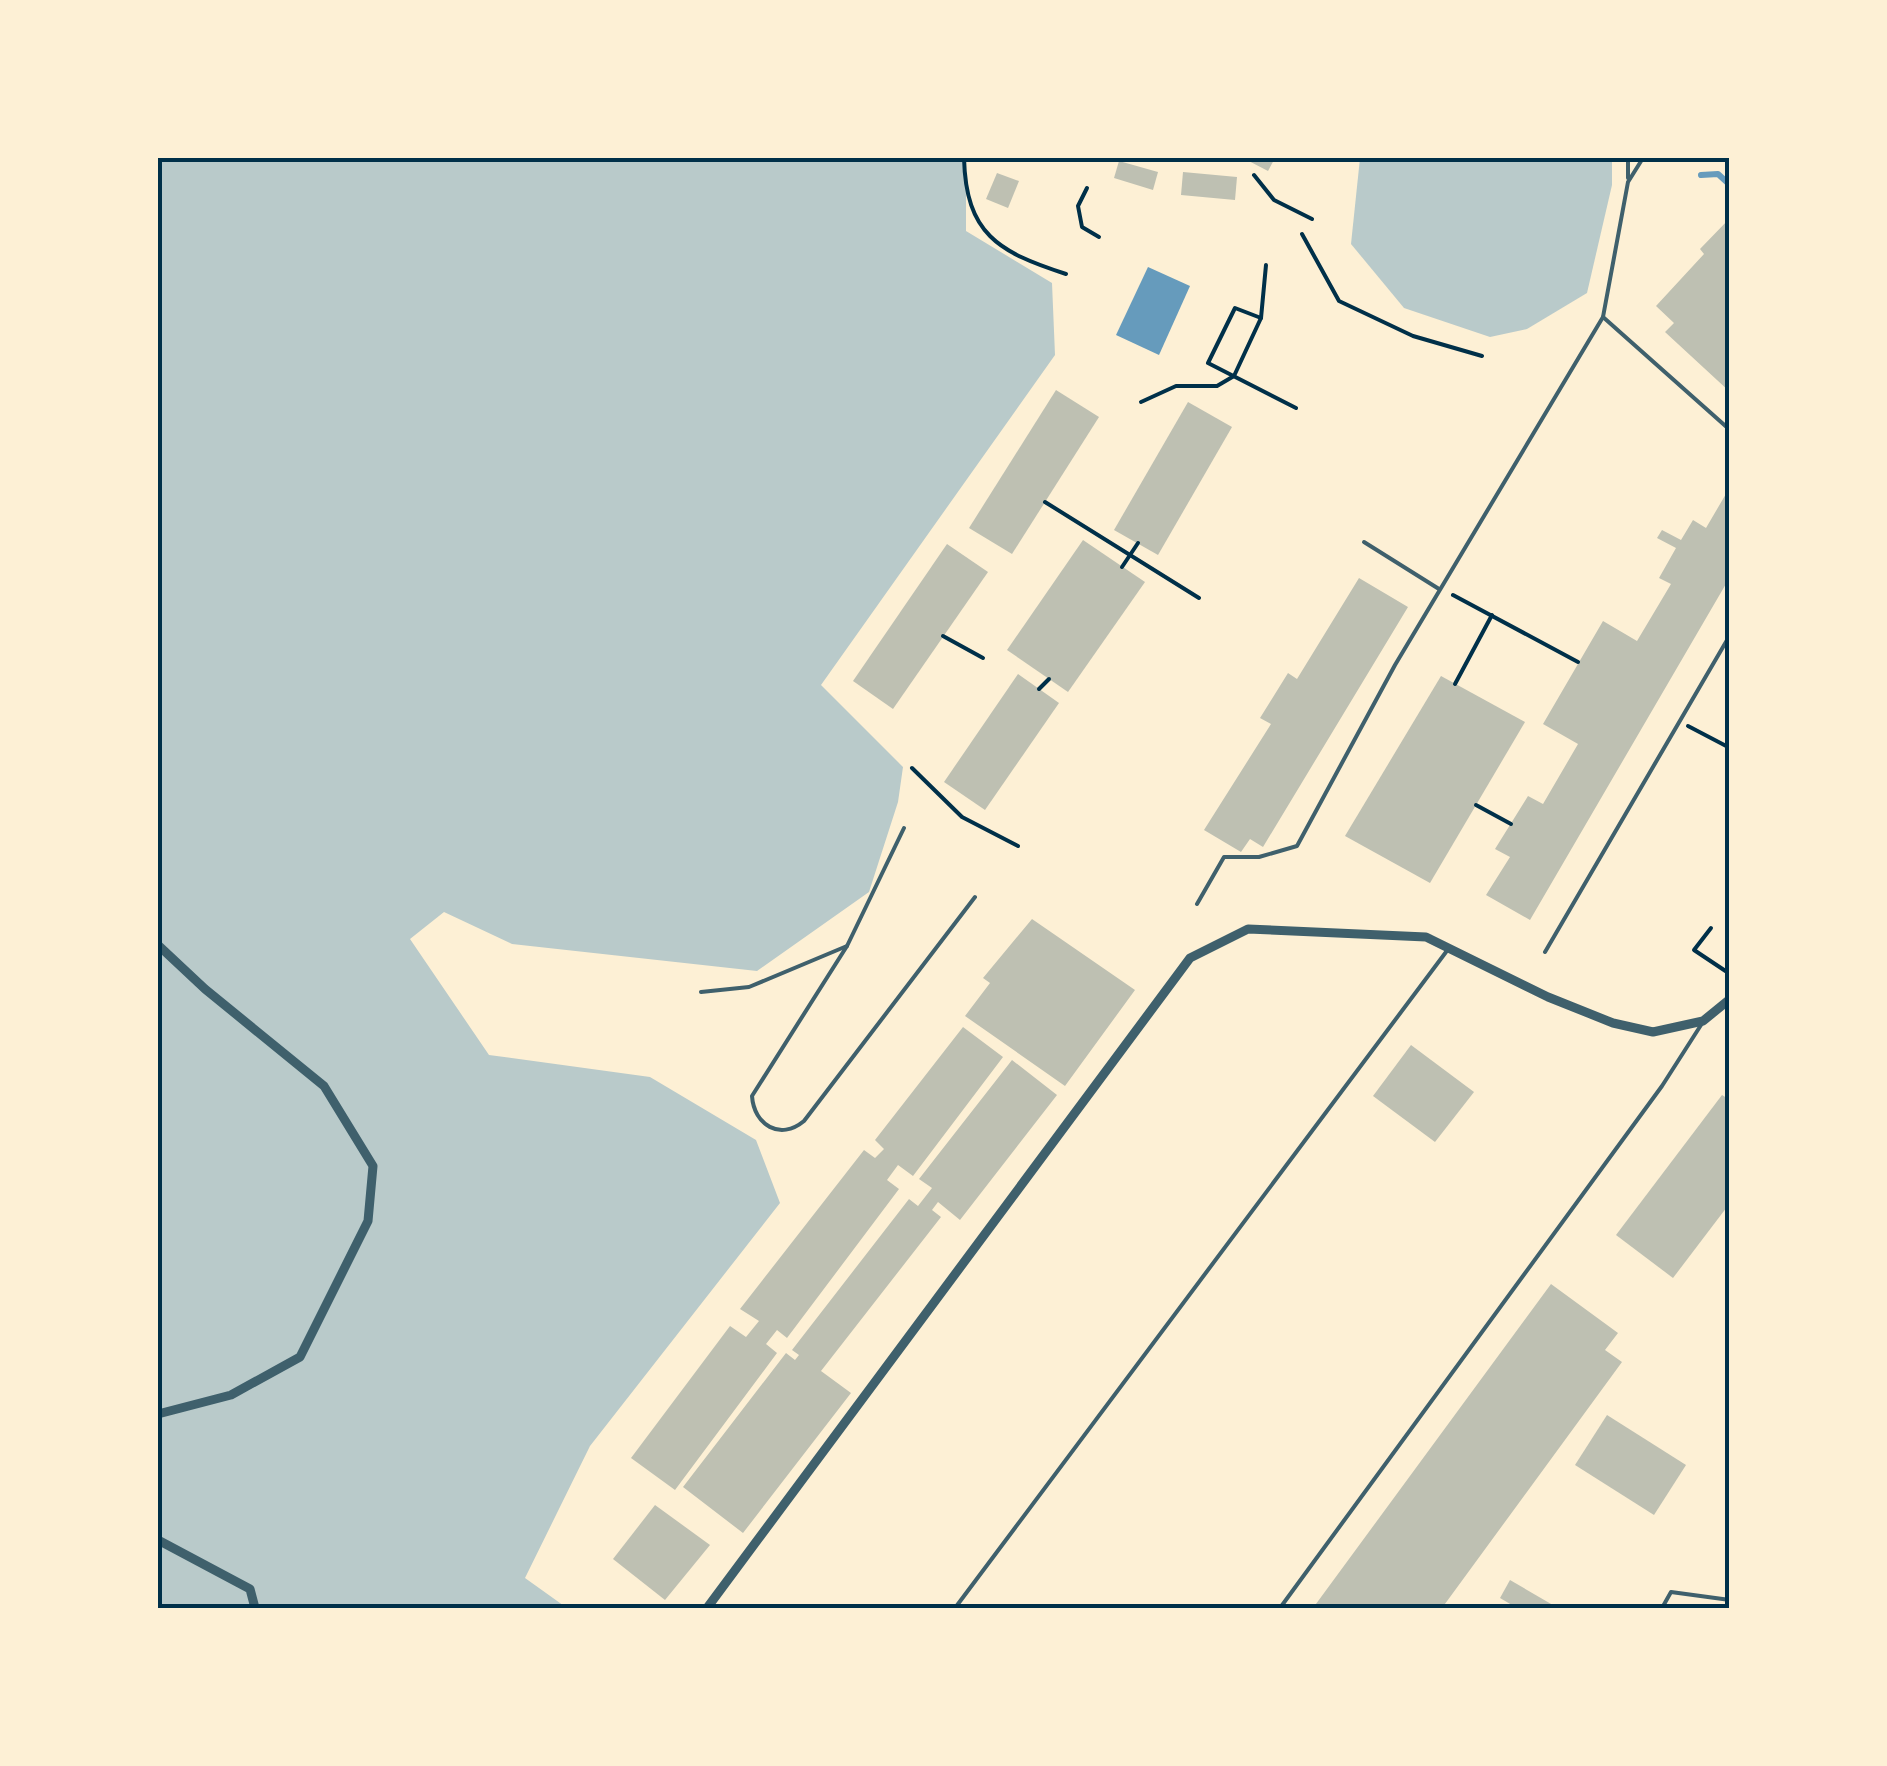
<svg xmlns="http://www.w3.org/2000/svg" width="1887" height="1766" font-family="'Roboto Serif',serif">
  <rect width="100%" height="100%" fill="#fdf0d5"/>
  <g fill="#b9caca">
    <polygon points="158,158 966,158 966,231 1052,283 1055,355 821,685 903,767 898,802 869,892 757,971 512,944 444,912 410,939 489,1055 650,1077 756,1140 780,1203 590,1446 525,1578 567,1608 158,1608"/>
    <polygon points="1360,158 1612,158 1612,185 1587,293 1527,329 1490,337 1404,308 1351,244"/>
  </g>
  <polygon fill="#669bbc" points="1148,267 1190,286 1159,355 1116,335"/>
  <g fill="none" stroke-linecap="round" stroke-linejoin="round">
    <polyline stroke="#669bbc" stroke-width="6" points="1701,175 1718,174 1730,185"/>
  </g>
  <g fill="#bec0b2">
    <polygon points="1243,158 1275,158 1268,171"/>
    <polygon points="1119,161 1158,172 1153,190 1114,178"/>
    <polygon points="1183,172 1237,177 1235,200 1181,195"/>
    <polygon points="997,173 1019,181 1008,208 986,199"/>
    <polygon points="1730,218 1730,392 1665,332 1674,323 1656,306 1704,254 1700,249"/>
    <polygon points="1056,390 1099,417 1012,554 969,528"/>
    <polygon points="1188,402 1232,427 1158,555 1114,530"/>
    <polygon points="1730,487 1730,577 1530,920 1486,895 1510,857 1495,849 1528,796 1543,804 1578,744 1543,724 1603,621 1637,641 1671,584 1659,578 1676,548 1657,538 1662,530 1681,540 1693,520 1706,528"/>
    <polygon points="1083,540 1145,582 1068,692 1007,650"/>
    <polygon points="947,544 988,572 893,709 853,681"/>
    <polygon points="1359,578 1408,607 1263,847 1250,839 1241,852 1204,830 1271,724 1260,718 1288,673 1297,679"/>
    <polygon points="1018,674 1059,703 985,810 944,782"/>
    <polygon points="1441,676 1525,722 1430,883 1345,836"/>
    <polygon points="1032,919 1135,990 1065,1086 965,1016 990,983 983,978"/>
    <polygon points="963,1027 1003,1057 913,1176 898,1165 887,1180 899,1189 787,1338 777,1330 766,1344 777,1353 675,1490 631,1458 730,1326 746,1337 759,1321 740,1309 864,1150 875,1158 884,1149 875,1140"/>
    <polygon points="1411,1045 1474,1092 1435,1142 1373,1096"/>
    <polygon points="1012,1060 1057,1095 960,1220 938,1202 932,1210 941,1217 821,1371 851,1393 743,1533 683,1487 786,1353 795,1360 799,1355 792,1350 909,1199 918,1206 932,1188 919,1179"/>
    <polygon points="1722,1095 1730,1100 1730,1203 1673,1278 1616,1235"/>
    <polygon points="1551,1284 1618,1333 1605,1350 1622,1362 1442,1608 1313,1608"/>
    <polygon points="1607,1415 1686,1465 1654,1515 1575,1465"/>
    <polygon points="655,1505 710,1545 665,1600 613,1559"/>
    <polygon points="1510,1580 1558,1608 1517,1608 1500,1598"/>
  </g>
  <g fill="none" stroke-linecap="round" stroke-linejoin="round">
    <g stroke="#003049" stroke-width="4">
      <path d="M964,158C966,234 998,252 1066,274"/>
      <polyline points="1254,175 1274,200 1312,219"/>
      <polyline points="1087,188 1078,206 1082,227 1099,237"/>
      <polyline points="1302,234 1339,301 1413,336 1482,356"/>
      <polyline points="1261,318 1235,308 1208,363 1296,408"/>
      <polyline points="1141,402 1176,386 1217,386 1234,376 1261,318 1266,265"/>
      <polyline points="1045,502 1199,598"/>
      <polyline points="1122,567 1138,543"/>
      <polyline points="1453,595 1578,662"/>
      <polyline points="943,636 983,658"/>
      <polyline points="1455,684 1492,615"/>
      <polyline points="1039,689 1049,679"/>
      <polyline points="1688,726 1730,748"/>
      <polyline points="912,768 962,817 1018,846"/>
      <polyline points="1476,805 1511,824"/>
      <polyline points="1711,928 1694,950 1730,974"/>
    </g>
    <g stroke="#3f606c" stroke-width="4">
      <polyline points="1628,158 1628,178"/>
      <polyline points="1643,158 1628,182 1603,317 1730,430"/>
      <polyline points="1364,542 1439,589"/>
      <path d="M904,828L847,946L752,1096C754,1125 780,1141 804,1121L975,897"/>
      <polyline points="1197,904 1224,857 1259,857 1297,846 1395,665 1603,317"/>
      <polyline points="1545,952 1730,635"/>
      <polyline points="701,992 749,987 847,946"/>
      <polyline points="955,1608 1446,952"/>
      <polyline points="1280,1608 1662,1086 1701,1025"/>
      <polyline points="1662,1608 1671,1592 1730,1600"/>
    </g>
    <g stroke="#3f606c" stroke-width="9">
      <polyline points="158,945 205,989 324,1086 373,1166 368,1221 300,1357 231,1395 158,1414"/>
      <polyline points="158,1540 250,1589 255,1608"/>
      <polyline points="707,1608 1190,958 1248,929 1426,937 1548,997 1613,1023 1653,1032 1703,1021 1730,999"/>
    </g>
  </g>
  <rect width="1887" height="1766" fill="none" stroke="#fdf0d5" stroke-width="320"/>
  <rect x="160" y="160" width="1567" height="1446" fill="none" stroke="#003049" stroke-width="4"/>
</svg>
